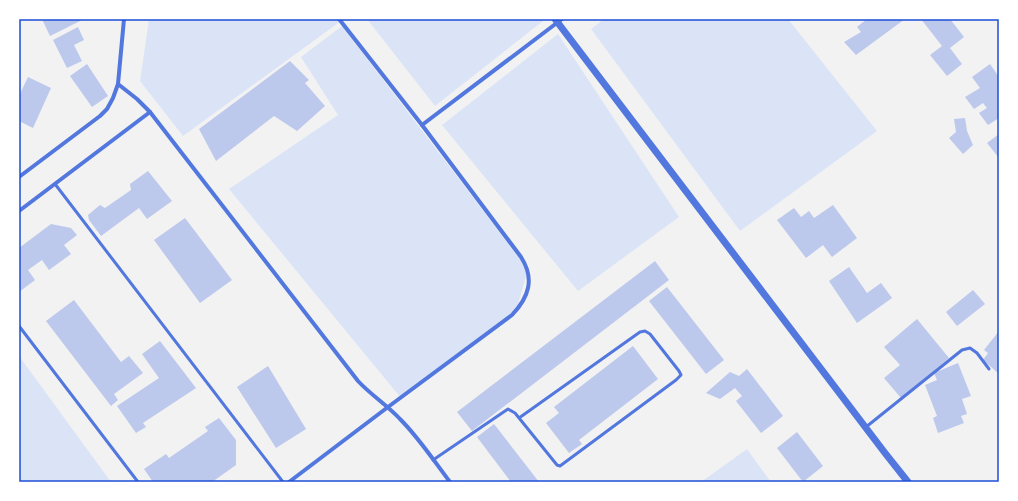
<svg xmlns="http://www.w3.org/2000/svg" width="1018" height="501" font-family="'Fira Sans',sans-serif">
  <rect width="100%" height="100%" fill="#f2f2f2"/>
  <g fill="#dbe4f7">
    <polygon points="149,19 340,19 341,21 183,136 140,81"/>
    <polygon points="367,19 542,19 543,21 435,106"/>
    <polygon points="604,19 788,19 877,131 740,231 591,29"/>
    <polygon points="342,26 528,269 516,311 401,398 229,189 338,115 301,57"/>
    <polygon points="558,34 679,217 578,291 442,125"/>
    <polygon points="19,356 111,482 19,482"/>
    <polygon points="747,449 771,482 701,482"/>
  </g>
  <g fill="#bdc9ec">
    <polygon points="42,19 84,19 50,36"/>
    <polygon points="867,19 905,19 856,55 844,42 861,32 857,27"/>
    <polygon points="921,19 950,19 964,37 950,48 962,64 947,76 930,55 942,46"/>
    <polygon points="78,27 84,40 74,45 82,61 67,68 53,40"/>
    <polygon points="290,61 309,80 305,83 325,106 297,131 274,116 216,161 199,129"/>
    <polygon points="87,64 108,96 92,107 70,76"/>
    <polygon points="990,64 999,77 999,118 988,125 979,113 987,108 983,103 974,109 965,97 980,88 972,77"/>
    <polygon points="28,77 51,88 33,128 19,121 19,96"/>
    <polygon points="965,118 967,131 973,145 963,154 949,138 956,132 954,119"/>
    <polygon points="999,134 999,158 987,143"/>
    <polygon points="148,171 172,201 147,219 139,208 101,236 89,220 88,215 100,205 105,208 131,190 130,184"/>
    <polygon points="833,205 857,238 832,257 823,245 806,258 777,220 794,208 801,217 809,211 814,218"/>
    <polygon points="185,218 232,280 200,303 154,240"/>
    <polygon points="51,224 71,228 77,235 64,245 71,254 49,270 42,260 28,270 35,280 19,292 19,248"/>
    <polygon points="655,261 669,280 472,431 457,412"/>
    <polygon points="849,267 867,293 881,283 892,298 857,323 829,281"/>
    <polygon points="667,287 724,360 706,374 649,301"/>
    <polygon points="973,290 985,304 957,326 946,312"/>
    <polygon points="74,300 121,362 129,356 143,373 114,394 118,400 111,406 46,321"/>
    <polygon points="917,319 949,358 901,398 884,378 900,365 884,347"/>
    <polygon points="999,331 999,373 998,373 983,360 988,353 984,350"/>
    <polygon points="160,341 196,388 143,423 146,427 136,433 117,406 159,378 142,354"/>
    <polygon points="633,346 658,379 579,440 582,444 569,453 546,423 559,413 554,407"/>
    <polygon points="958,363 971,396 962,399 967,414 961,416 964,423 938,433 933,418 937,416 925,385 937,380 934,373"/>
    <polygon points="268,366 306,429 276,448 237,387"/>
    <polygon points="747,369 783,416 761,433 736,401 742,396 735,388 720,399 706,393 730,372 739,376"/>
    <polygon points="219,418 236,440 236,465 212,482 153,482 144,469 166,454 169,458 208,431 205,427"/>
    <polygon points="494,424 498,429 539,482 511,482 477,437"/>
    <polygon points="797,432 823,466 803,482 777,448"/>
  </g>
  <g fill="none" stroke-linecap="round" stroke-linejoin="round">
    <g stroke="#5277de" stroke-width="3">
      <polyline points="55,184 283,482"/>
      <polyline points="19,326 138,482"/>
      <polyline points="866,427 962,350 970,348 977,353 989,369"/>
      <polyline points="433,460 508,409 515,413 557,465 560,466 676,380 681,375 679,371 650,334 645,331 640,332 519,418"/>
    </g>
    <g stroke="#5277de" stroke-width="4">
      <path d="M118,84L137,99L150,112L358,381C371,395 387,405 400,419C419,438 434,461 450,482"/>
      <polyline points="422,125 562,19"/>
      <polyline points="19,177 100,116 107,109 113,98 118,84 124,19"/>
      <polyline points="19,211 150,112"/>
      <path d="M289,482L388,407L512,315C529,297 535,279 521,257L422,125L339,19"/>
    </g>
    <polyline stroke="#5277de" stroke-width="7" points="555,19 885,453 908,482"/>
  </g>
  <rect width="1018" height="501" fill="none" stroke="#ffffff" stroke-width="40"/>
  <rect x="20" y="20" width="978" height="461" fill="none" stroke="#1d4ed8" stroke-width="1.5"/>
</svg>
